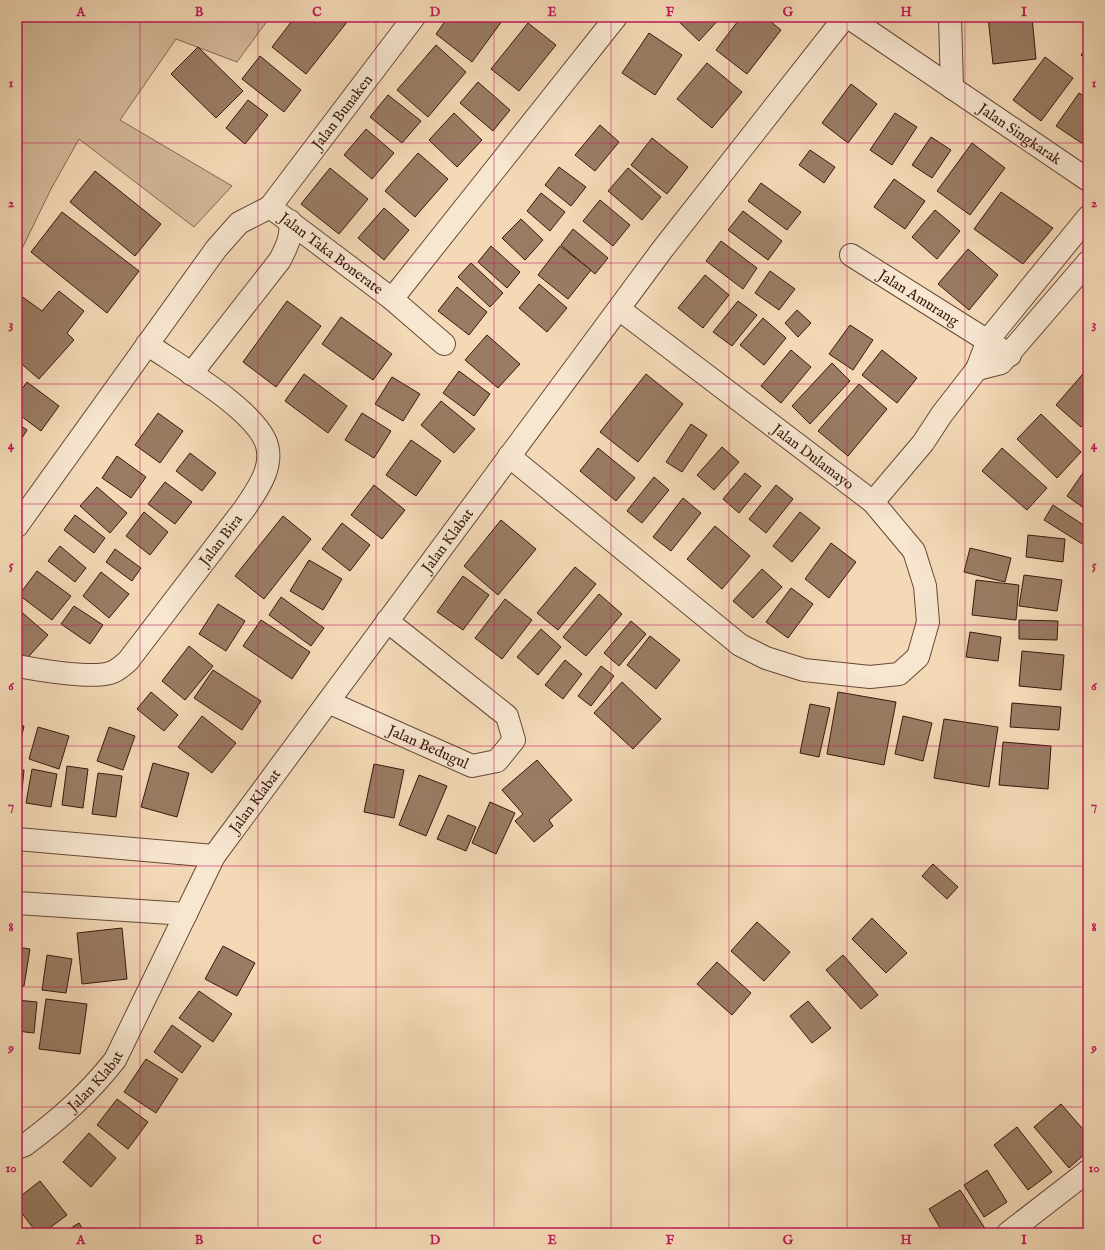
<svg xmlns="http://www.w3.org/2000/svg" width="1105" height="1250" font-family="'IM FELL English',serif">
  <rect width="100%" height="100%" fill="#f3d9b6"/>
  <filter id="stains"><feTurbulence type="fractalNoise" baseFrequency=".005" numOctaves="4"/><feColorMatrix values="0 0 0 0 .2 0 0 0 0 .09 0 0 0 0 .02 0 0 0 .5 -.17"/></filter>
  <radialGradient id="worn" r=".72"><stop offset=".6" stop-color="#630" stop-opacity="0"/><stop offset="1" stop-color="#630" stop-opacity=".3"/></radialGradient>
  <polygon fill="#d3b899" stroke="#856852" points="17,17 270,17 237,62 176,39 120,120 232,186 194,227 79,139 51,189 17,259"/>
  <g fill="#997c64" stroke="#37180c">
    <polygon points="295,17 351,17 306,74 272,47"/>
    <polygon points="448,17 505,17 472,62 436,34"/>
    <polygon points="674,17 721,17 699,41"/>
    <polygon points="741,17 765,17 781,30 747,74 716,50"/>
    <polygon points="988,17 1032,17 1036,59 993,64"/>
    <polygon points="528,23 556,45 519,91 491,69"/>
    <polygon points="649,33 682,55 655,95 622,73"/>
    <polygon points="436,45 466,72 428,117 397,90"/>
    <polygon points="1088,46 1088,61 1081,55"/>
    <polygon points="198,47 243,91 216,118 171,74"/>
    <polygon points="260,56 301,90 284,112 242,79"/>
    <polygon points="1045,57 1073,78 1041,121 1013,100"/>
    <polygon points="707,63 742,92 712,128 677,99"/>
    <polygon points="478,82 510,110 493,131 460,103"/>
    <polygon points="851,84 877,104 848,143 822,123"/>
    <polygon points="1079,93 1088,99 1088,137 1083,144 1056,126"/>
    <polygon points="388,95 421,121 402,143 370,117"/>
    <polygon points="248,100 268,115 245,144 226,128"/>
    <polygon points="454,113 482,140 457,167 429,140"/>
    <polygon points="895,113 917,127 892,165 870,150"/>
    <polygon points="600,125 619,142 595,171 575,155"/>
    <polygon points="366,129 394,153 372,179 344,155"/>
    <polygon points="931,137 951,150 932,178 912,165"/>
    <polygon points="652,138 688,167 667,194 631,165"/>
    <polygon points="972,143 1005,168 970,215 937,191"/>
    <polygon points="810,150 835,167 824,183 799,165"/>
    <polygon points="418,153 448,179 415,217 385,191"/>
    <polygon points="559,167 586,187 571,206 545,185"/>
    <polygon points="330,168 368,199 339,234 301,204"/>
    <polygon points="628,168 661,197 642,220 608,191"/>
    <polygon points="95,171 161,224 135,256 70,202"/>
    <polygon points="894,179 925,201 905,229 874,207"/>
    <polygon points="761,183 801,212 787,230 748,201"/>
    <polygon points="1001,192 1053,228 1023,264 974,229"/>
    <polygon points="541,193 565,212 550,231 527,211"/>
    <polygon points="600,200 630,225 613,246 583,221"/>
    <polygon points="384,208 409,230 384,260 358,238"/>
    <polygon points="935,210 960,231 937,259 912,237"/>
    <polygon points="743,211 782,241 768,260 728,230"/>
    <polygon points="62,212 139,271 107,313 31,252"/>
    <polygon points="521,219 543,240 525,260 502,238"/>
    <polygon points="573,229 608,258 595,274 561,245"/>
    <polygon points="721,241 757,268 743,289 706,261"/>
    <polygon points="491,246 520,272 507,288 478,262"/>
    <polygon points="560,246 591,270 568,299 538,275"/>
    <polygon points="968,249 998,275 969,310 938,284"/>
    <polygon points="471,263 503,293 490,307 458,277"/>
    <polygon points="770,271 795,289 779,310 755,293"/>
    <polygon points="705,275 729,295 703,328 678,308"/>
    <polygon points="539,284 567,308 547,332 519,308"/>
    <polygon points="457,287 487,312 469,335 438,311"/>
    <polygon points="59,291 84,311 67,333 74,340 39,379 17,360 17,353 23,346 17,341 17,293 42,311"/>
    <polygon points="287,301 321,326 276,387 243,362"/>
    <polygon points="738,301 757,315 732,346 713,332"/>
    <polygon points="797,310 811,323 798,337 785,323"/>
    <polygon points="341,317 392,354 373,380 322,344"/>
    <polygon points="763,318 786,338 764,365 740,345"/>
    <polygon points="850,325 873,340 853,370 829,354"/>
    <polygon points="487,335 520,364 498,388 465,360"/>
    <polygon points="791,350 811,367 781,403 761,386"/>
    <polygon points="882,350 917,378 897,403 862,375"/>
    <polygon points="832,363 850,381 810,424 792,406"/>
    <polygon points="1088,368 1088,419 1081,427 1056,405"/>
    <polygon points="459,371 490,394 474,416 443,393"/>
    <polygon points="304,374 347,406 328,433 285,401"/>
    <polygon points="646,374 683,404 638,462 600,432"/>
    <polygon points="392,377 420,394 403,421 375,404"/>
    <polygon points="27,382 59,406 41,431 17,413 17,396"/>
    <polygon points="859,384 887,409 848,456 818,431"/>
    <polygon points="441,401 475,429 454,453 421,425"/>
    <polygon points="158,413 183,431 160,463 135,445"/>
    <polygon points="362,413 391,431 374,458 345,440"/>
    <polygon points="1041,414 1081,452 1057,478 1017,439"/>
    <polygon points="17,423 27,430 17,446"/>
    <polygon points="691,424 707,435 682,472 666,462"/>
    <polygon points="411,440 441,461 416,496 386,475"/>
    <polygon points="722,447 739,462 714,490 697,475"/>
    <polygon points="598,448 635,478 616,501 580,471"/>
    <polygon points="1002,448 1047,488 1027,510 982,471"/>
    <polygon points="190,453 216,473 202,491 176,471"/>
    <polygon points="117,456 146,477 131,498 102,478"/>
    <polygon points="1087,467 1088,468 1088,511 1067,496"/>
    <polygon points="745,473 761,486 739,513 723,499"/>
    <polygon points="654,477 669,490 642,523 627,511"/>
    <polygon points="165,482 192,502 175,524 148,504"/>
    <polygon points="374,485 405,510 382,539 351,515"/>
    <polygon points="776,485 793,499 766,533 749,519"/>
    <polygon points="97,487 127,513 110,533 80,506"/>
    <polygon points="683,498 701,513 671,551 653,537"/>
    <polygon points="1053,505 1088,528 1088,538 1084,545 1044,520"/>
    <polygon points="144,512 168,532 150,555 126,536"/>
    <polygon points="800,512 820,528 792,562 773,546"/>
    <polygon points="75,515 105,538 94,553 64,530"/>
    <polygon points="283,516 311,539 264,599 235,576"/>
    <polygon points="501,520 536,549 498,595 464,566"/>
    <polygon points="342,523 370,545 350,571 322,549"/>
    <polygon points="715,526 750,556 722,589 687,559"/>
    <polygon points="1028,535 1065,539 1063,562 1026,557"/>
    <polygon points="831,543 856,562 829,598 805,579"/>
    <polygon points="60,546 86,568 75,582 48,561"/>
    <polygon points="970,548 1011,558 1005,582 964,572"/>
    <polygon points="115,549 141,568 132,581 106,562"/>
    <polygon points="309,560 342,579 323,610 290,591"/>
    <polygon points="575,567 596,584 558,630 537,613"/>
    <polygon points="762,569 782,587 753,618 733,601"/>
    <polygon points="37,571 71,596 52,620 19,595"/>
    <polygon points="101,572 129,594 109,618 83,596"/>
    <polygon points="1024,575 1062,580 1057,611 1019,606"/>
    <polygon points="463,576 489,595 463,630 437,612"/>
    <polygon points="976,580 1019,585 1016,620 972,615"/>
    <polygon points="791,588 813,604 788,638 766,622"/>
    <polygon points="599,594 622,614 586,656 563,637"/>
    <polygon points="281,597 324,628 311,646 269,615"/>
    <polygon points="505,599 532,620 502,659 475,638"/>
    <polygon points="218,604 245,621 226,651 199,634"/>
    <polygon points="74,606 103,625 90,644 61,624"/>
    <polygon points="17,608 48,635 22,664 17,660"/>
    <polygon points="261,620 310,652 292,679 243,646"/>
    <polygon points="1019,620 1058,621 1057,640 1019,639"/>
    <polygon points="631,621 646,634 619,666 604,653"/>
    <polygon points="541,629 561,647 538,675 517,657"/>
    <polygon points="970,632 1001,637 998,661 966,657"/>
    <polygon points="650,636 680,660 656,689 627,665"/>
    <polygon points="189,646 213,666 185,700 162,681"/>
    <polygon points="1022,651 1064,655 1061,690 1019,686"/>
    <polygon points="565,660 582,674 563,699 545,685"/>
    <polygon points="601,666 614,676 591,706 578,696"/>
    <polygon points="213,670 261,701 242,730 194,698"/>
    <polygon points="622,682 661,719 633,749 594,713"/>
    <polygon points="151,692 178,715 164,731 137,709"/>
    <polygon points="838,692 896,702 884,765 827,754"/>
    <polygon points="1012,703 1061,707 1059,730 1010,727"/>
    <polygon points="810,704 830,708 819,757 800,753"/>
    <polygon points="202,716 236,743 212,773 178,747"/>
    <polygon points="903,716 932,723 923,761 895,754"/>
    <polygon points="944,719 998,727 989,787 934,778"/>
    <polygon points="17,725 24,726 17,756"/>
    <polygon points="38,727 69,736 59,769 29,759"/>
    <polygon points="109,727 135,736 123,770 97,761"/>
    <polygon points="1003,742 1051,746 1048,789 999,785"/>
    <polygon points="537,760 572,800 549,820 553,826 534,842 515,821 523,814 502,790"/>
    <polygon points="153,763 189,773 177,817 141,807"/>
    <polygon points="374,764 404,770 394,818 364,812"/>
    <polygon points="67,766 88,769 83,808 62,805"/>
    <polygon points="32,769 57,774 51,807 26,803"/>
    <polygon points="17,770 24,770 21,801 17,800"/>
    <polygon points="98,773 122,776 116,817 92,814"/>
    <polygon points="419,775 447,786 426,836 399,825"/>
    <polygon points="490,802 515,813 496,854 472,843"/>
    <polygon points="448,815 476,827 466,851 437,839"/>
    <polygon points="933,864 958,887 947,899 922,876"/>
    <polygon points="872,918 907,953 886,973 852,939"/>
    <polygon points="757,922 790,952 764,981 731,951"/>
    <polygon points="122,928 127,979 82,984 77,933"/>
    <polygon points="223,946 255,963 237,996 205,979"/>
    <polygon points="17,947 30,949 24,986 17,985"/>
    <polygon points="47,955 72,959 66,993 42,990"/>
    <polygon points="843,955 878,995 861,1009 826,970"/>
    <polygon points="717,962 751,993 732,1015 697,984"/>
    <polygon points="199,991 232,1014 213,1042 179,1018"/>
    <polygon points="46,999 87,1004 80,1054 39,1049"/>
    <polygon points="17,1000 37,1002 34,1033 17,1031"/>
    <polygon points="808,1001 831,1028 812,1043 790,1016"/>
    <polygon points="172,1025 201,1046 182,1073 154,1052"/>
    <polygon points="146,1059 178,1079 156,1113 124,1092"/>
    <polygon points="117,1099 148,1122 128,1149 97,1125"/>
    <polygon points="1061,1104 1088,1135 1088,1151 1069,1168 1034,1127"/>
    <polygon points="1017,1127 1052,1172 1028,1190 994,1145"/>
    <polygon points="89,1133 116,1158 91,1187 63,1162"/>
    <polygon points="987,1170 1007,1202 984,1217 964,1185"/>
    <polygon points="40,1181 67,1215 43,1233 37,1233 17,1207 17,1199"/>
    <polygon points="960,1190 986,1230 980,1233 943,1233 929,1209"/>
    <polygon points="79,1223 85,1233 63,1233"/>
  </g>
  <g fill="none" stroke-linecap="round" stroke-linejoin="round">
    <defs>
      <g id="minor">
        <path id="s1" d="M848,17L1088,180"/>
        <polyline points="950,17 952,88"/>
        <path id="s2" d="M270,207L392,299L444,344"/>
        <path id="s3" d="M851,255L1010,355"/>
        <polyline points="392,299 616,17"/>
        <path id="s4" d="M619,309L873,502L923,443L942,414L977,369L988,340L1088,217"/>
        <polyline points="977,369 1001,363 1088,262"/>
        <path d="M191,374L280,260C287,246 292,237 290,221"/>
        <polyline points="509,456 740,645 766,658 804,670 870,677 899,674 918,657 928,622 925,586 914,551 873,502"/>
        <path id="s5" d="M17,526L216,249L239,223L270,207L414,17"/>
        <path id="s6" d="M17,666C39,670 90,679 110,673C117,671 122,666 128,661L245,508C258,489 276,464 265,440C249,406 179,366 147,344"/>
        <path id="s7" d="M328,702L472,766L497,761L514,740L507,716L387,621"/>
        <polyline points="17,839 214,856"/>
        <polyline points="17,903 186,914"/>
        <path id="s8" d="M17,1148L25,1145C61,1118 87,1095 115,1060L214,856L662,250L845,17"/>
        <polyline points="1008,1233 1088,1171"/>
      </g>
    </defs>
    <use href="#minor" stroke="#664836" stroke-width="24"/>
    <use href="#minor" stroke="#f7e6d0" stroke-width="22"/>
  </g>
  <path fill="none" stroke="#c2185b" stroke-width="1" stroke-opacity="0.55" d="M140,17V1233M258,17V1233M376,17V1233M494,17V1233M611,17V1233M729,17V1233M847,17V1233M965,17V1233M17,143H1088M17,263H1088M17,384H1088M17,504H1088M17,625H1088M17,746H1088M17,866H1088M17,987H1088M17,1107H1088"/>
  <g text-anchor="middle" stroke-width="3" stroke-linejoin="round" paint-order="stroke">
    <g font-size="15" fill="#37180c" stroke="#f7e6d0">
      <text dy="5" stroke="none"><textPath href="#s5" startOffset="530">Jalan Bunaken</textPath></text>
      <text dy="5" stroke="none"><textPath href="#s1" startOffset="208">Jalan Singkarak</textPath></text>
      <text dy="5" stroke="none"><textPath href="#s2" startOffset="77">Jalan Taka Bonerate</textPath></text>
      <text dy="5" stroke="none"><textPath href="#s3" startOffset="80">Jalan Amurang</textPath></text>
      <text dy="5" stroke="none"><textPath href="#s4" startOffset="244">Jalan Dulamayo</textPath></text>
      <text dy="5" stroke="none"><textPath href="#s6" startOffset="268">Jalan Bira</textPath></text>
      <text dy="5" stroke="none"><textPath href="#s8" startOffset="752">Jalan Klabat</textPath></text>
      <text dy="5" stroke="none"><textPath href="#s7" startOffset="110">Jalan Bedugul</textPath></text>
      <text dy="5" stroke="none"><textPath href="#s8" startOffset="428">Jalan Klabat</textPath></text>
      <text dy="5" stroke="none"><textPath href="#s8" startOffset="104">Jalan Klabat</textPath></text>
    </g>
  </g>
  <rect width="1105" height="1250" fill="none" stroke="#f3d9b6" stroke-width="44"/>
  <rect x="22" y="22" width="1061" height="1206" fill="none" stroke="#c2185b" stroke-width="1.5"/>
  <g font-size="13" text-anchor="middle" font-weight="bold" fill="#c2185b">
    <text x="81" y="16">A</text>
    <text x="199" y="16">B</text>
    <text x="317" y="16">C</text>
    <text x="435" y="16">D</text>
    <text x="552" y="16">E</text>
    <text x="670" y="16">F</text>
    <text x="788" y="16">G</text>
    <text x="906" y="16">H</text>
    <text x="1024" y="16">I</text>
    <text x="11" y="87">1</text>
    <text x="1094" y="87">1</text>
    <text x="11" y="207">2</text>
    <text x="1094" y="207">2</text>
    <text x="11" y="328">3</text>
    <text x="1094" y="328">3</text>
    <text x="11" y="449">4</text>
    <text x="1094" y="449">4</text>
    <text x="11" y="569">5</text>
    <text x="1094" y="569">5</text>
    <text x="11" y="690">6</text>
    <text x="1094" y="690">6</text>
    <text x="11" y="810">7</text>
    <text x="1094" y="810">7</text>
    <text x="11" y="931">8</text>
    <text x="1094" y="931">8</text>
    <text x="11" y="1052">9</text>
    <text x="1094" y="1052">9</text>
    <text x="11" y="1172">10</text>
    <text x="1094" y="1172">10</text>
    <text x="81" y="1244">A</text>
    <text x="199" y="1244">B</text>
    <text x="317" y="1244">C</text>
    <text x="435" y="1244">D</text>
    <text x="552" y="1244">E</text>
    <text x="670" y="1244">F</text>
    <text x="788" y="1244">G</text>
    <text x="906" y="1244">H</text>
    <text x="1024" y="1244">I</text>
  </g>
  <rect width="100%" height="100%" filter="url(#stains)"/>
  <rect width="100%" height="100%" fill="url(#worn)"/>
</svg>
